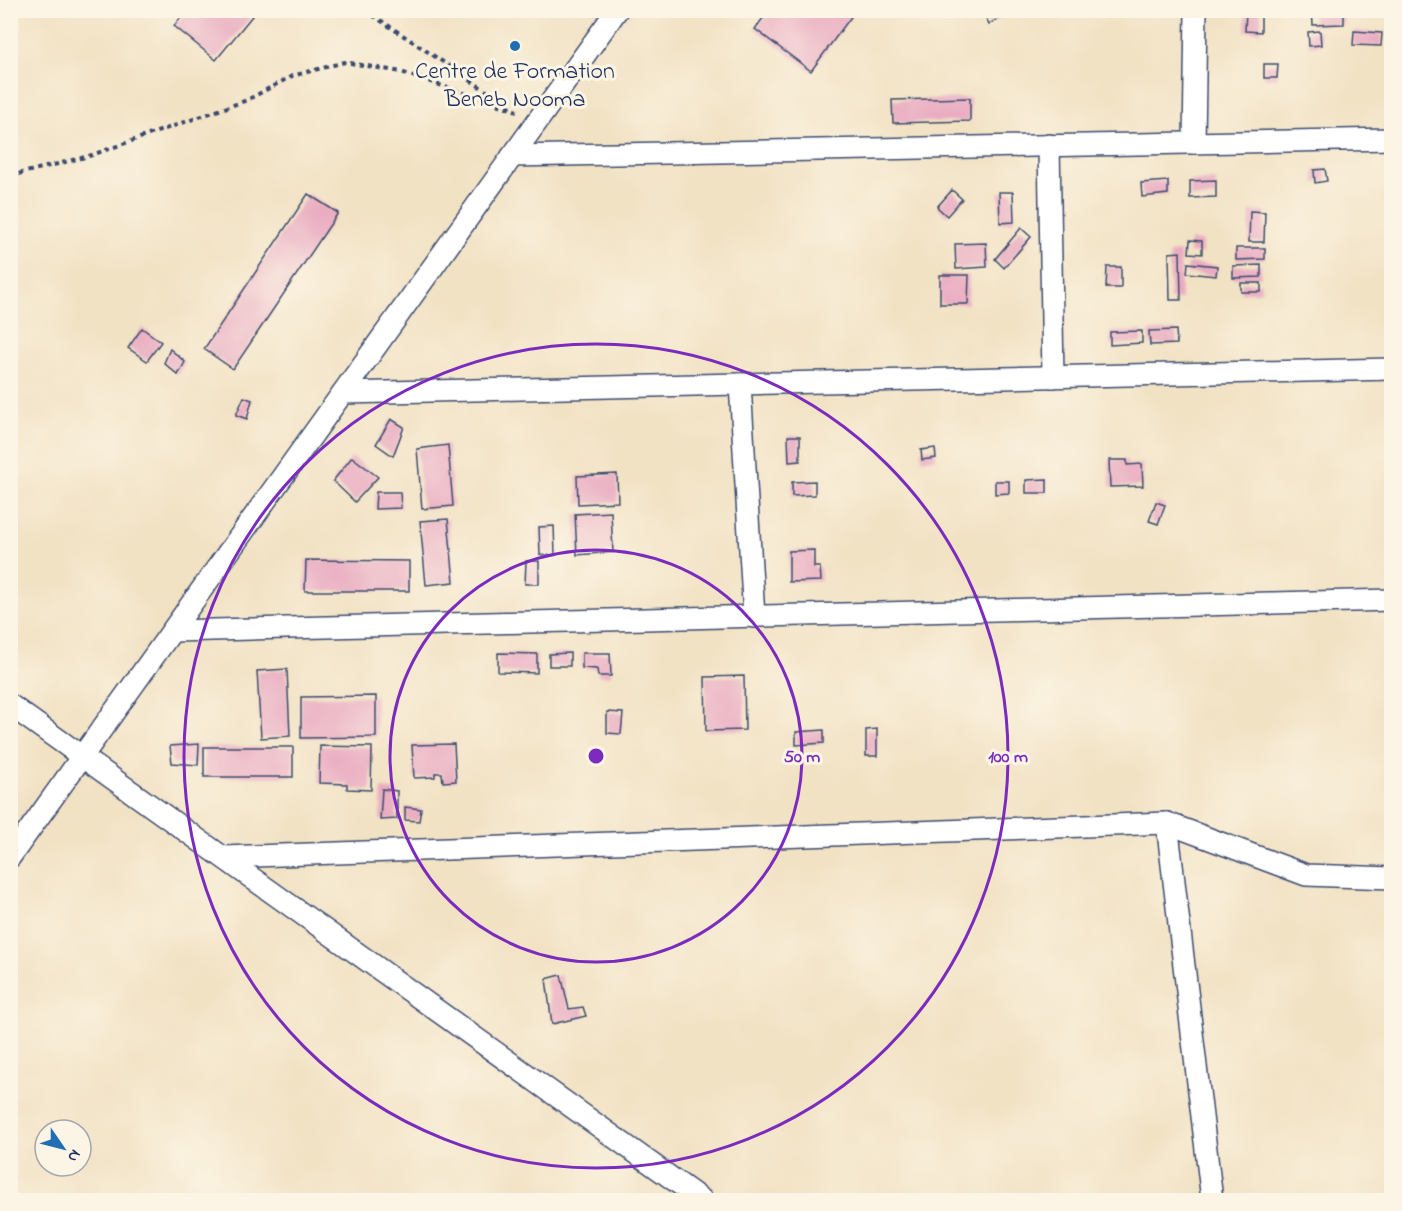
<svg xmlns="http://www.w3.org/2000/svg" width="1402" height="1211" font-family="'Indie Flower',sans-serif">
  <rect width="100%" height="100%" fill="#fcf5e5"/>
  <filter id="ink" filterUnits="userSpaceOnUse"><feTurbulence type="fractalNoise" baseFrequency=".0167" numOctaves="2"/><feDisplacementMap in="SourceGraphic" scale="12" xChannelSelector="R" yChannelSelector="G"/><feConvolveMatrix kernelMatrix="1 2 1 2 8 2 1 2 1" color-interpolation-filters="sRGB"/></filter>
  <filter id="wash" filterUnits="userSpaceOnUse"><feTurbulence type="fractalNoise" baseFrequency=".008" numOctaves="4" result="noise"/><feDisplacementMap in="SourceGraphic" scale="24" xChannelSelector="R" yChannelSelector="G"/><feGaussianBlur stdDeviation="1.35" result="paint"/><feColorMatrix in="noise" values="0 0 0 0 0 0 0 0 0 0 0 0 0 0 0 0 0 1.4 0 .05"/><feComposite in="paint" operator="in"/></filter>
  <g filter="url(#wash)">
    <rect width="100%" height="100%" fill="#f2e2c4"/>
    <g id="blocks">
      <g fill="#e9abc1">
        <polygon points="187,10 257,10 216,60 174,26"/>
        <polygon points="769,10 856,10 811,71 755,29"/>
        <polygon points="982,10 1015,10 989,24"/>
        <polygon points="1246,10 1261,10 1261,32 1245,31"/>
        <polygon points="1312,10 1344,10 1344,24 1313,25"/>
        <polygon points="1320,31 1321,45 1309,46 1308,32"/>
        <polygon points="1354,31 1382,33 1381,46 1353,45"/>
        <polygon points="1264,64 1278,64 1277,78 1264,78"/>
        <polygon points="970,98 970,121 893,123 892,100"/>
        <polygon points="1325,169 1327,181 1315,183 1314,170"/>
        <polygon points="1216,180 1216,197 1190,198 1190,181"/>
        <polygon points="1168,181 1168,194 1142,197 1141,183"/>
        <polygon points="952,190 962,199 947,216 937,207"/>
        <polygon points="999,192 1013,192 1014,222 1000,223"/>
        <polygon points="308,194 338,213 233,369 204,349"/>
        <polygon points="1250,211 1265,212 1264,242 1249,242"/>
        <polygon points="1021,228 1031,237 1004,268 995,259"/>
        <polygon points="1190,240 1202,241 1202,254 1189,253"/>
        <polygon points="986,243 987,267 956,269 955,244"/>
        <polygon points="1236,248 1265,248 1265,259 1236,260"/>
        <polygon points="1180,252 1181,300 1170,300 1169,253"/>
        <polygon points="1188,263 1217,266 1216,276 1187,273"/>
        <polygon points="1261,265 1261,277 1233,278 1233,266"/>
        <polygon points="1107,267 1121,267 1121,288 1106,288"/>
        <polygon points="940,275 969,275 968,304 940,304"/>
        <rect x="1241" y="283" width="20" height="9"/>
        <polygon points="142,328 161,342 147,361 128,348"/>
        <polygon points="1176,330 1177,344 1150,345 1149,331"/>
        <polygon points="1142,331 1142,343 1110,345 1110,332"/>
        <polygon points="170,349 185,362 178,375 164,363"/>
        <polygon points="244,397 252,400 247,419 236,415"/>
        <polygon points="391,419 404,427 393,456 376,444"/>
        <polygon points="788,436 800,436 800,461 789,462"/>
        <polygon points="448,445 453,506 422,509 417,449"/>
        <polygon points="935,448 936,458 922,460 921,450"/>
        <polygon points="352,457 378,477 355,502 333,481"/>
        <polygon points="1109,460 1127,460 1127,465 1142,464 1143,486 1110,487"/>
        <polygon points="617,474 618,502 578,504 577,476"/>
        <polygon points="1047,479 1047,493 1026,493 1026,480"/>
        <polygon points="815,481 815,495 792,496 792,482"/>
        <polygon points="995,481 1009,481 1009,493 995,494"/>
        <polygon points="376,492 400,492 401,508 375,509"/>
        <polygon points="1156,502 1165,505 1158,524 1149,521"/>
        <polygon points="611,512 613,552 577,555 575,514"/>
        <polygon points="448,519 454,582 426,585 420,521"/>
        <polygon points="554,526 555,555 540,555 539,527"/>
        <polygon points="814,550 814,567 820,567 821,581 789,582 789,551"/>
        <polygon points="306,560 409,561 409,591 305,591"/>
        <polygon points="526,561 539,561 539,584 525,584"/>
        <polygon points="498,653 537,654 537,673 498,672"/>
        <polygon points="570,653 570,666 549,666 549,654"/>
        <polygon points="582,653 610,653 611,676 598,676 597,669 582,668"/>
        <polygon points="287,669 290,736 261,738 257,671"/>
        <polygon points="744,676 745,730 706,731 705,677"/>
        <polygon points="376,696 376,737 301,738 301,697"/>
        <polygon points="607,712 623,713 621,734 607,733"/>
        <polygon points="877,729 877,756 866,756 866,730"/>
        <polygon points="824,730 824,743 796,745 796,732"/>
        <polygon points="199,744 198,765 172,763 170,746"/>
        <polygon points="454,744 456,781 443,782 442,773 435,773 435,777 414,778 412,745"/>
        <polygon points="320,746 372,747 371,790 347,789 347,784 319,783"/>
        <rect x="204" y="747" width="89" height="30"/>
        <polygon points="382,789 397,791 397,819 380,820"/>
        <polygon points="405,807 421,809 419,821 405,820"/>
        <polygon points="561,975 569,1009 583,1007 586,1016 552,1024 546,979"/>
      </g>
    </g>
  </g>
  <g filter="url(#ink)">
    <use href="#blocks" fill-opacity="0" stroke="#3b4a6d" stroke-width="1.5"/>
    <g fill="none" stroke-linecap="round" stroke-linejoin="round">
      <defs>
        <g id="minor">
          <polyline points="1194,143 1196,10"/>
          <polyline points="1049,145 1053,377"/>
          <polyline points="512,156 1392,139"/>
          <polyline points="740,384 754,617"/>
          <polyline points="344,393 1392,369"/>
          <polyline points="173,631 1392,600"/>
          <polyline points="10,705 702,1200"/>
          <polyline points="1167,823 1212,1200"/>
          <polyline points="10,857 617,10"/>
          <polyline points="224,857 1167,823 1306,875 1392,878"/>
        </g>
      </defs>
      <use href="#minor" stroke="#3b4a6d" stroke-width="24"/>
      <g stroke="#3b4a6d" stroke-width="4" stroke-dasharray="4.5 4.5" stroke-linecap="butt">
        <polyline points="365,10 512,108"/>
        <polyline points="10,176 89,156 247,100 292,76 345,62 401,72 517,111"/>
      </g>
      <use href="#minor" stroke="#fff" stroke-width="21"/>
    </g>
  </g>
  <g fill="none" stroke="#7b2cbf" stroke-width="3">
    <circle cx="596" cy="756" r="206"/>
    <circle cx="596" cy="756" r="412"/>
  </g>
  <circle fill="#1f6fb2" stroke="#fcf5e5" stroke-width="2" cx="515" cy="46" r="6"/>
  <g text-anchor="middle" stroke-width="6" stroke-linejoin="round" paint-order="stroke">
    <g font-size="24" fill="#1b2f5e" stroke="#fcf5e5">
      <text x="515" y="78">Centre de Formation<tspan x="515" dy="28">Beneb Nooma</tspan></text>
    </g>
  </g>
  <circle cx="596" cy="756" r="9" fill="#7b2cbf" stroke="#fcf5e5" stroke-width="3"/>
  <g font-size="18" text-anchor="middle" font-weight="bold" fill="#7b2cbf" stroke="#fcf5e5" stroke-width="6" stroke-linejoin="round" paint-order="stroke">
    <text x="802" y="762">50 m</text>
    <text x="1008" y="762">100 m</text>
  </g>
  <rect width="1402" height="1211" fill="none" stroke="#fcf5e5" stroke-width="36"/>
  <g transform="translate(63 1148) rotate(125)"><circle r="28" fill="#fcf5e5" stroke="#a2a6af" stroke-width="1.5"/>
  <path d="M0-4.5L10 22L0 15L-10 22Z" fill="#1f6fb2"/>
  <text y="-9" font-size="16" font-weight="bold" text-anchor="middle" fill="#1b2f5e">N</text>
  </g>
</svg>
